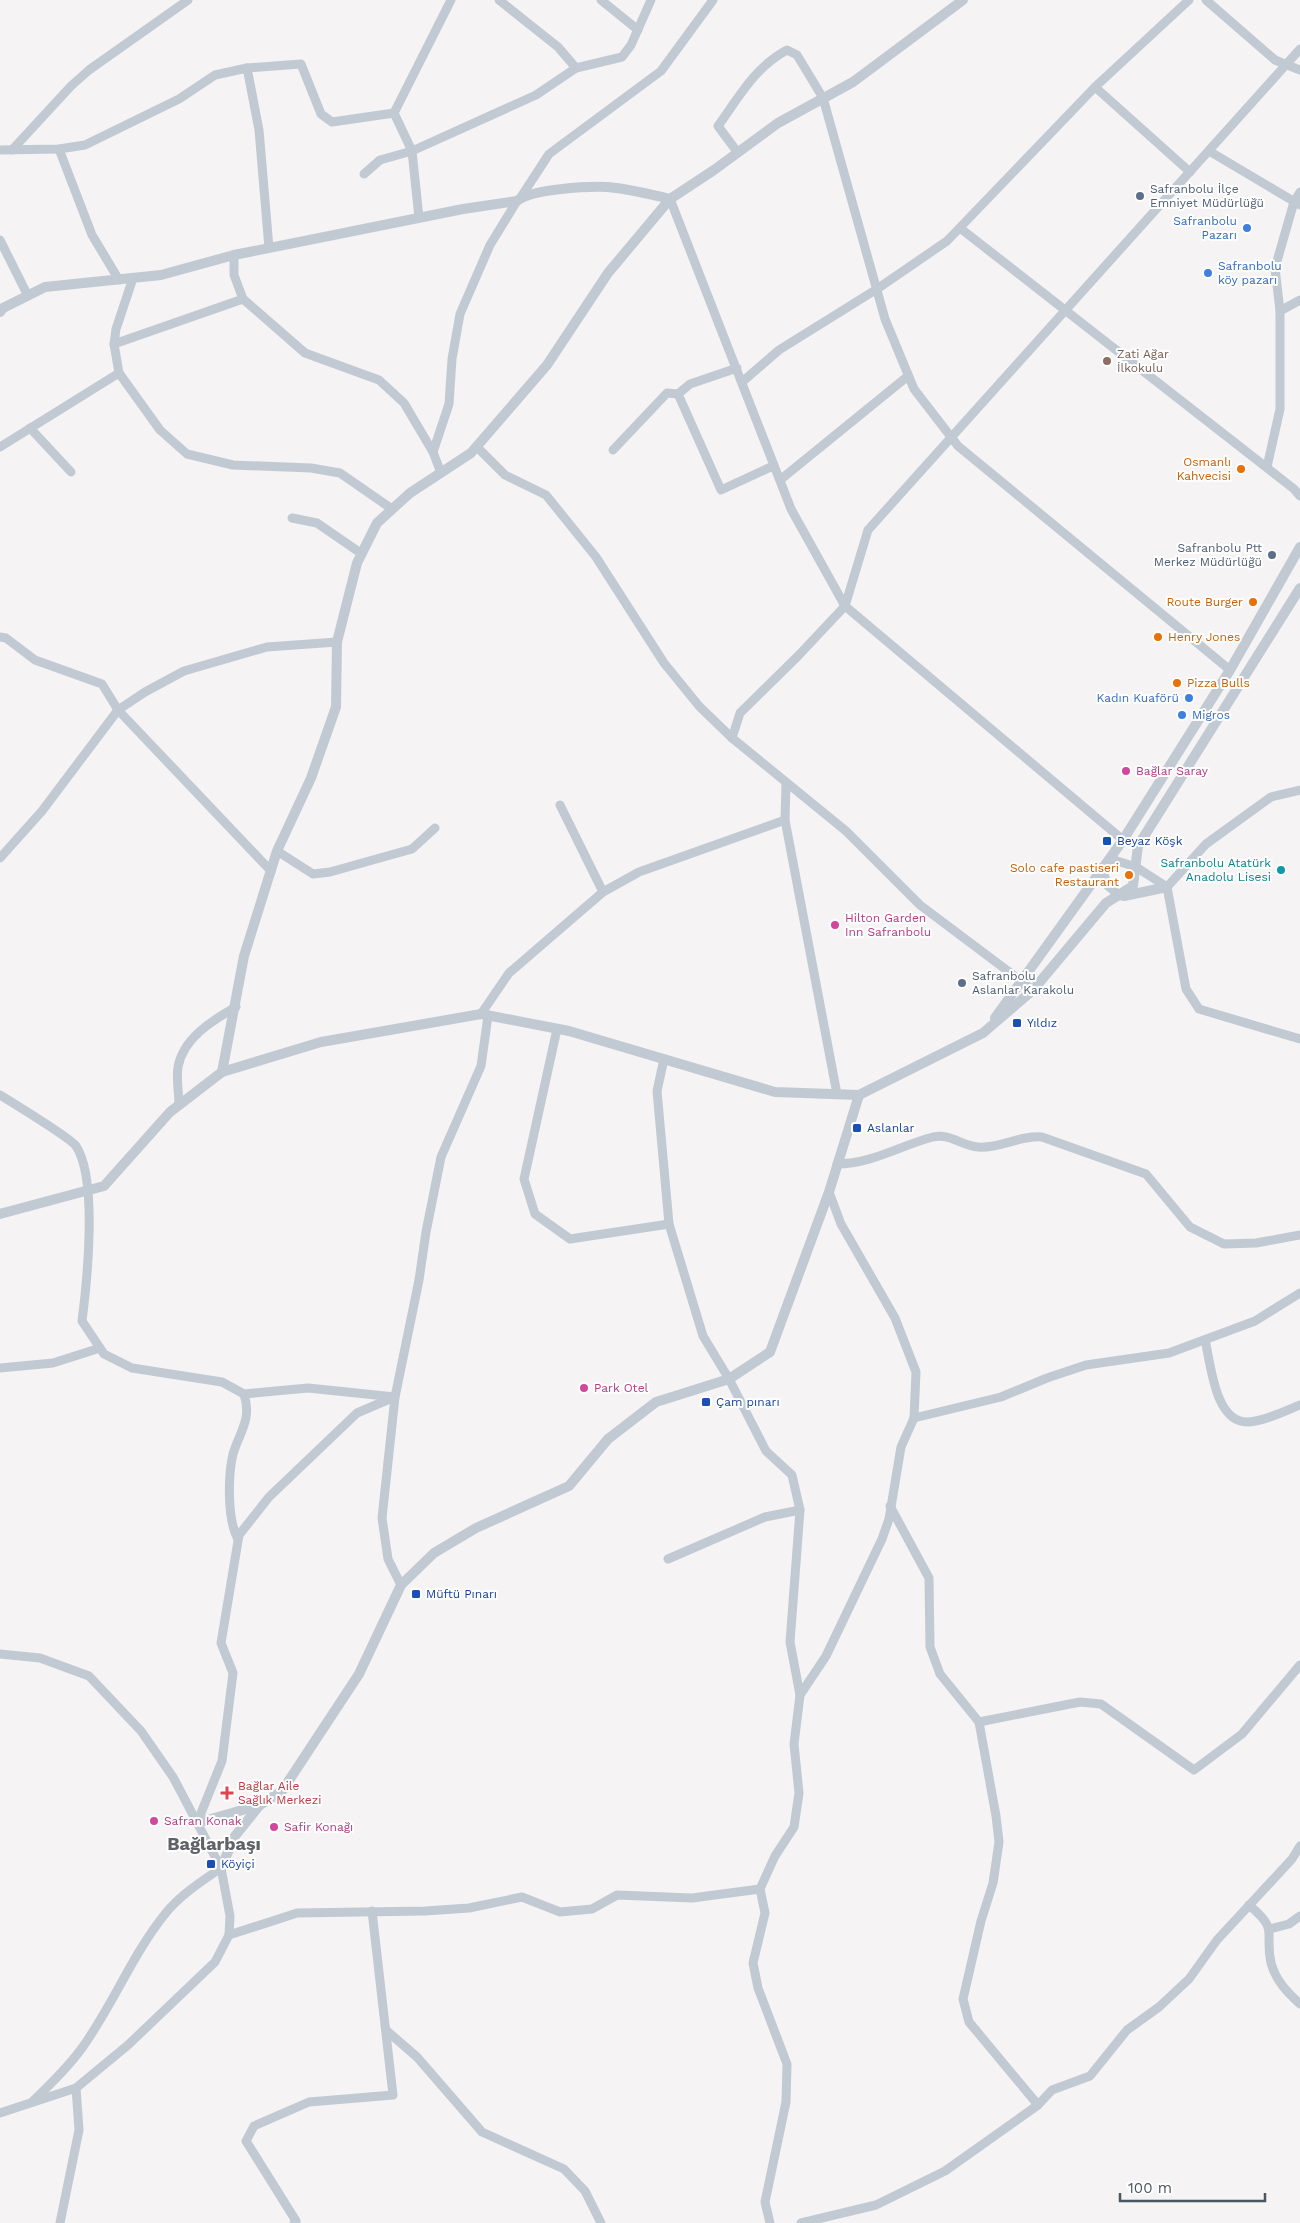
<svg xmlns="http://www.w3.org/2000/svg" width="1300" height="2223" font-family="'Work Sans',sans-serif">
  <rect width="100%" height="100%" fill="#f5f3f3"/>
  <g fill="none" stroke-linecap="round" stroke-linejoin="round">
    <g stroke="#c1cad2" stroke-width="9">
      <polyline points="499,0 558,47 576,68"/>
      <polyline points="601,0 638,30"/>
      <polyline points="1206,0 1275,60 1300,70"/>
      <polyline points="247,68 259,130 269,248"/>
      <polyline points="1095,87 1190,172"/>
      <polyline points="394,113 451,0"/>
      <polyline points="394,113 412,151 419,218"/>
      <polyline points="59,149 92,235 119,280"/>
      <polyline points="0,150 59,149 85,145 179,99 215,75 247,68 301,64 321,114 332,122 394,113"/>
      <polyline points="12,150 71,86 89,70 188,0"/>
      <polyline points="1209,151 1300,205"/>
      <path d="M738,153L718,126C739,97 755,67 787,50L797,55L823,98L885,319L914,389L958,446L1230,670"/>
      <polyline points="364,174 380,160 412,151 536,95 576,68 622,57 631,45 651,0"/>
      <polyline points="521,197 549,154 661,71 713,0"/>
      <polyline points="670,199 791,509 845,606 1123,840"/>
      <polyline points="960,228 1294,489 1300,496"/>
      <polyline points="0,240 28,296"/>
      <polyline points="234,255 234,275 243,299 305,353 379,380 404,403 433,452 441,473"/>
      <polyline points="133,278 116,329 114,344 119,373 160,430 187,454 233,465 311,468 340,473 392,509"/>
      <polyline points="1280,311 1300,300"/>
      <polyline points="114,344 243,299"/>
      <polyline points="742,382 779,350 877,289 947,241 1095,87 1189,0"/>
      <polyline points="678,394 721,490 773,466"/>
      <polyline points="30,428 71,472"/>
      <polyline points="0,447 119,373"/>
      <polyline points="477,447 505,475 546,495 596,557 664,663 699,706 732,738 846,831 920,905 1033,990"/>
      <polyline points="613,450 667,393 678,394 690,384 737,368"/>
      <polyline points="433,452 449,404 452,359 460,314 490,245 517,201"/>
      <polyline points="1267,467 1280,409 1280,311 1275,268 1294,202 1300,192"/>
      <polyline points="780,480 908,376"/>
      <polyline points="292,518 317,523 362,554"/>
      <polyline points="0,637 6,638 35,660 102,684 118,710 271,871"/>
      <polyline points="732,738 740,713 798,656 845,606 868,530 1300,49"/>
      <polyline points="786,783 785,820 837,1094"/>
      <polyline points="560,805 603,892"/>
      <polyline points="277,851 313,874 330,872 412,849 435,828"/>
      <polyline points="0,858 42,811 118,710 145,692 184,671 267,647 337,642"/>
      <polyline points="1111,859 1136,867 1167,887 1186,989 1199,1009 1300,1039"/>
      <polyline points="1103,870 1107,885 1120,896"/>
      <polyline points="1167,887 1206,844 1271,797 1300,790"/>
      <polyline points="481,1014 509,973 603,892 639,872 785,820"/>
      <polyline points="557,1029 524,1179 535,1214 570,1239 669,1224"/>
      <polyline points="664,1059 657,1091 669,1224 703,1336 729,1379 766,1451 792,1475 800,1510 790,1642 800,1695"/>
      <path d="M0,1095C13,1103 70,1138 76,1146C98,1179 87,1282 82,1321L104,1354L132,1368L222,1382L244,1394L308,1388L395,1397"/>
      <path d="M179,1105C179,1093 176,1079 178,1067C183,1038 213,1020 236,1007"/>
      <path d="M837,1164C872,1164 901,1145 933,1137C950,1133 962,1146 978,1147C999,1149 1020,1135 1042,1137L1146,1174L1190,1227L1224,1244L1256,1243L1300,1235"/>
      <path d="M1205,1340C1211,1365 1215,1423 1248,1422C1265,1421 1285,1411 1300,1405"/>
      <polyline points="0,1368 53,1363 100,1348"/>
      <polyline points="914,1418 1001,1397 1047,1378 1086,1365 1169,1353 1255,1321 1300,1293"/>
      <polyline points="890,1506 929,1578 930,1647 940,1674 979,1722 996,1816 999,1842 993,1883 981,1921 963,1999 969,2022 1038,2105"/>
      <path d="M238,1539C227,1520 228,1475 233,1454C240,1431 252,1420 244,1394"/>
      <polyline points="668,1559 765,1517 800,1510"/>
      <polyline points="401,1585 388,1559 382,1518 395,1397 419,1280 426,1232 441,1157 481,1066 488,1016"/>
      <polyline points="0,1654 40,1658 89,1676 141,1731 173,1777 221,1868 230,1916 229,1935 215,1962 128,2045 76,2088 0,2113"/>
      <polyline points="979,1722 1080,1702 1101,1704 1194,1770 1242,1734 1300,1665"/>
      <polyline points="197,1823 222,1761 233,1673 221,1643 239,1535 269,1497 357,1413 392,1398"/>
      <path d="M1249,1905C1280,1931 1264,1931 1271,1963C1276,1981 1287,1992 1300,2004"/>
      <polyline points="1270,1929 1289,1924 1300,1916"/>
      <polyline points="229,1935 297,1913 425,1911 469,1908 522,1897 560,1912 592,1909 617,1895 692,1898 760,1889"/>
      <polyline points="387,2031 417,2057 482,2132 564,2169 585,2191 601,2223"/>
      <path d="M33,2101C51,2084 68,2067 82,2048C113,2005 132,1955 165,1914C179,1896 202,1881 221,1868"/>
      <polyline points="60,2223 79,2130 76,2088"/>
      <polyline points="294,2223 296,2221 246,2141 254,2126 309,2102 393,2095 372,1911"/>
      <polyline points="770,2223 765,2202 786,2102 787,2064 758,1988 753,1963 765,1913 760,1889 775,1856 794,1827 799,1793 794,1744 800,1695 826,1656 882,1539 889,1519 901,1447 914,1418 916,1372 895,1318 841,1224 829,1192"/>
      <polyline points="801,2223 876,2205 945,2171 1038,2105 1052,2090 1090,2076 1127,2030 1159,2007 1189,1979 1217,1940 1292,1859 1300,1846"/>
    </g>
    <g stroke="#c1cad2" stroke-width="10">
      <path d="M0,312L3,308L45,287L161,275L234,255L463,209L517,201C531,189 589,186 608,187C629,189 650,194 670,199"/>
      <polyline points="1124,896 1167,887"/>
      <polyline points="995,1018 1123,840 1230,670 1300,547"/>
      <polyline points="222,1072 244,956 277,851 311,778 336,707 337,642 357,563 377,523 410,493 471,453 547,365 608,273 670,199 714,170 778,123 853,82 963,0"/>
      <polyline points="0,1214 104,1186 170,1112 222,1072 321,1042 481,1014 569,1031 775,1092 859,1095 983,1033 1033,990 1106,903 1133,886 1138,846 1300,588"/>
      <polyline points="197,1823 260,1805 282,1791 359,1674 401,1585 434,1553 476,1528 569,1486 608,1439 656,1402 729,1379 770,1352 829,1192 859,1095"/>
      <polyline points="221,1868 235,1836 259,1806"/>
    </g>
  </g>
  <g fill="#5c6f8a" stroke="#fff" stroke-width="2">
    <circle cx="1140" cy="196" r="5"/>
    <circle cx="1272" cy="555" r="5"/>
    <circle cx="962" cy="983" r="5"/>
  </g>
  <g fill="#3f7fe0" stroke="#fff" stroke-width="2">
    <circle cx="1247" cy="228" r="5"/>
    <circle cx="1208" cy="273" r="5"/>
    <circle cx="1189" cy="698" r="5"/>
    <circle cx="1182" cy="715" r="5"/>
  </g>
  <circle fill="#8d6e63" stroke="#fff" stroke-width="2" cx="1107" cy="361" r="5"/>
  <g fill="#e8710a" stroke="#fff" stroke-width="2">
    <circle cx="1241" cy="469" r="5"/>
    <circle cx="1253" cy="602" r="5"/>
    <circle cx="1158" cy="637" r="5"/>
    <circle cx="1177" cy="683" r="5"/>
    <circle cx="1129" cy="875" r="5"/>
  </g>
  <g fill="#d1479c" stroke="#fff" stroke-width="2">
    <circle cx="1126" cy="771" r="5"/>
    <circle cx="835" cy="925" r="5"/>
    <circle cx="584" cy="1388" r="5"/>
    <circle cx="154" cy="1821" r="5"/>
    <circle cx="274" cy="1827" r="5"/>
  </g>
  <g fill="#1a4fb4" stroke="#fff" stroke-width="2">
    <rect x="1102" y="836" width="10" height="10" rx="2.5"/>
    <rect x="1012" y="1018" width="10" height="10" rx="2.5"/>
    <rect x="852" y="1123" width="10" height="10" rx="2.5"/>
    <rect x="701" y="1397" width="10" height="10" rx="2.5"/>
    <rect x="411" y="1589" width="10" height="10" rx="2.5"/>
    <rect x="206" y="1859" width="10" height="10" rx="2.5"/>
  </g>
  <circle fill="#0f9aa8" stroke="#fff" stroke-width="2" cx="1281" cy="870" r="5"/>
  <path fill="#e0444e" stroke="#fff" stroke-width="2" d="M224.5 1785.5h5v5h5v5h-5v5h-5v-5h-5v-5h5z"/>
  <g text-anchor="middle" stroke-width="4" stroke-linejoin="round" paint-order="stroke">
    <g font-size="12" fill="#4e5e75" stroke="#fff" text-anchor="start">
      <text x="1150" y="193">Safranbolu İlçe<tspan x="1150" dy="14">Emniyet Müdürlüğü</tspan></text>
      <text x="1262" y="552" text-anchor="end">Safranbolu Ptt<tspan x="1262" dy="14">Merkez Müdürlüğü</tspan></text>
      <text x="972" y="980">Safranbolu<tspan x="972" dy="14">Aslanlar Karakolu</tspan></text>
    </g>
    <g font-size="12" fill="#366cbe" stroke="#fff" text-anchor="end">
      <text x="1237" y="225">Safranbolu<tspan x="1237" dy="14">Pazarı</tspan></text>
      <text x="1218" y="270" text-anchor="start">Safranbolu<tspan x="1218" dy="14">köy pazarı</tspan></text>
      <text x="1179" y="702">Kadın Kuaförü</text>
      <text x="1192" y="719" text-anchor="start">Migros</text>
    </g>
    <g font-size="12" fill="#785e54" stroke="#fff" text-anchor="start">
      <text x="1117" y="358">Zati Ağar<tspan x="1117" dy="14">İlkokulu</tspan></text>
    </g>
    <g font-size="12" fill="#c56008" stroke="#fff" text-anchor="end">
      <text x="1231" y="466">Osmanlı<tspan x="1231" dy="14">Kahvecisi</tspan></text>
      <text x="1243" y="606">Route Burger</text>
      <text x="1168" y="641" text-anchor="start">Henry Jones</text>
      <text x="1187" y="687" text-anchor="start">Pizza Bulls</text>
      <text x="1119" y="872">Solo cafe pastiseri<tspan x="1119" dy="14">Restaurant</tspan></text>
    </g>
    <g font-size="12" fill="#b23c85" stroke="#fff" text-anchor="start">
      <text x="1136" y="775">Bağlar Saray</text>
      <text x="845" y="922">Hilton Garden<tspan x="845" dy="14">Inn Safranbolu</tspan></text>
      <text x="594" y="1392">Park Otel</text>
      <text x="164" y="1825">Safran Konak</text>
      <text x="284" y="1831">Safir Konağı</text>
    </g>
    <g font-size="12" fill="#164399" stroke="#fff" text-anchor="start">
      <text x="1117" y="845">Beyaz Köşk</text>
      <text x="1027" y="1027">Yıldız</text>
      <text x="867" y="1132">Aslanlar</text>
      <text x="716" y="1406">Çam pınarı</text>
      <text x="426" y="1598">Müftü Pınarı</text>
      <text x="221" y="1868">Köyiçi</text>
    </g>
    <g font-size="12" fill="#0d838f" stroke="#fff" text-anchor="end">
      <text x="1271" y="867">Safranbolu Atatürk<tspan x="1271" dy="14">Anadolu Lisesi</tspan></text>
    </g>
    <g font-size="12" fill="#be3a42" stroke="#fff" text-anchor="start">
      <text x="238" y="1790">Bağlar Aile<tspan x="238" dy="14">Sağlık Merkezi</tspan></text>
    </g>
    <g font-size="18" font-weight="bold" fill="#5f6368" stroke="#fff">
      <text x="214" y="1850">Bağlarbaşı</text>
    </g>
  </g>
  <path d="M1120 2193v8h145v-8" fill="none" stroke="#4a5661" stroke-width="2.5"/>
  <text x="1128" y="2193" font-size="15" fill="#4a5661" stroke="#ffffff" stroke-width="4" paint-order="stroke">100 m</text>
</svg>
